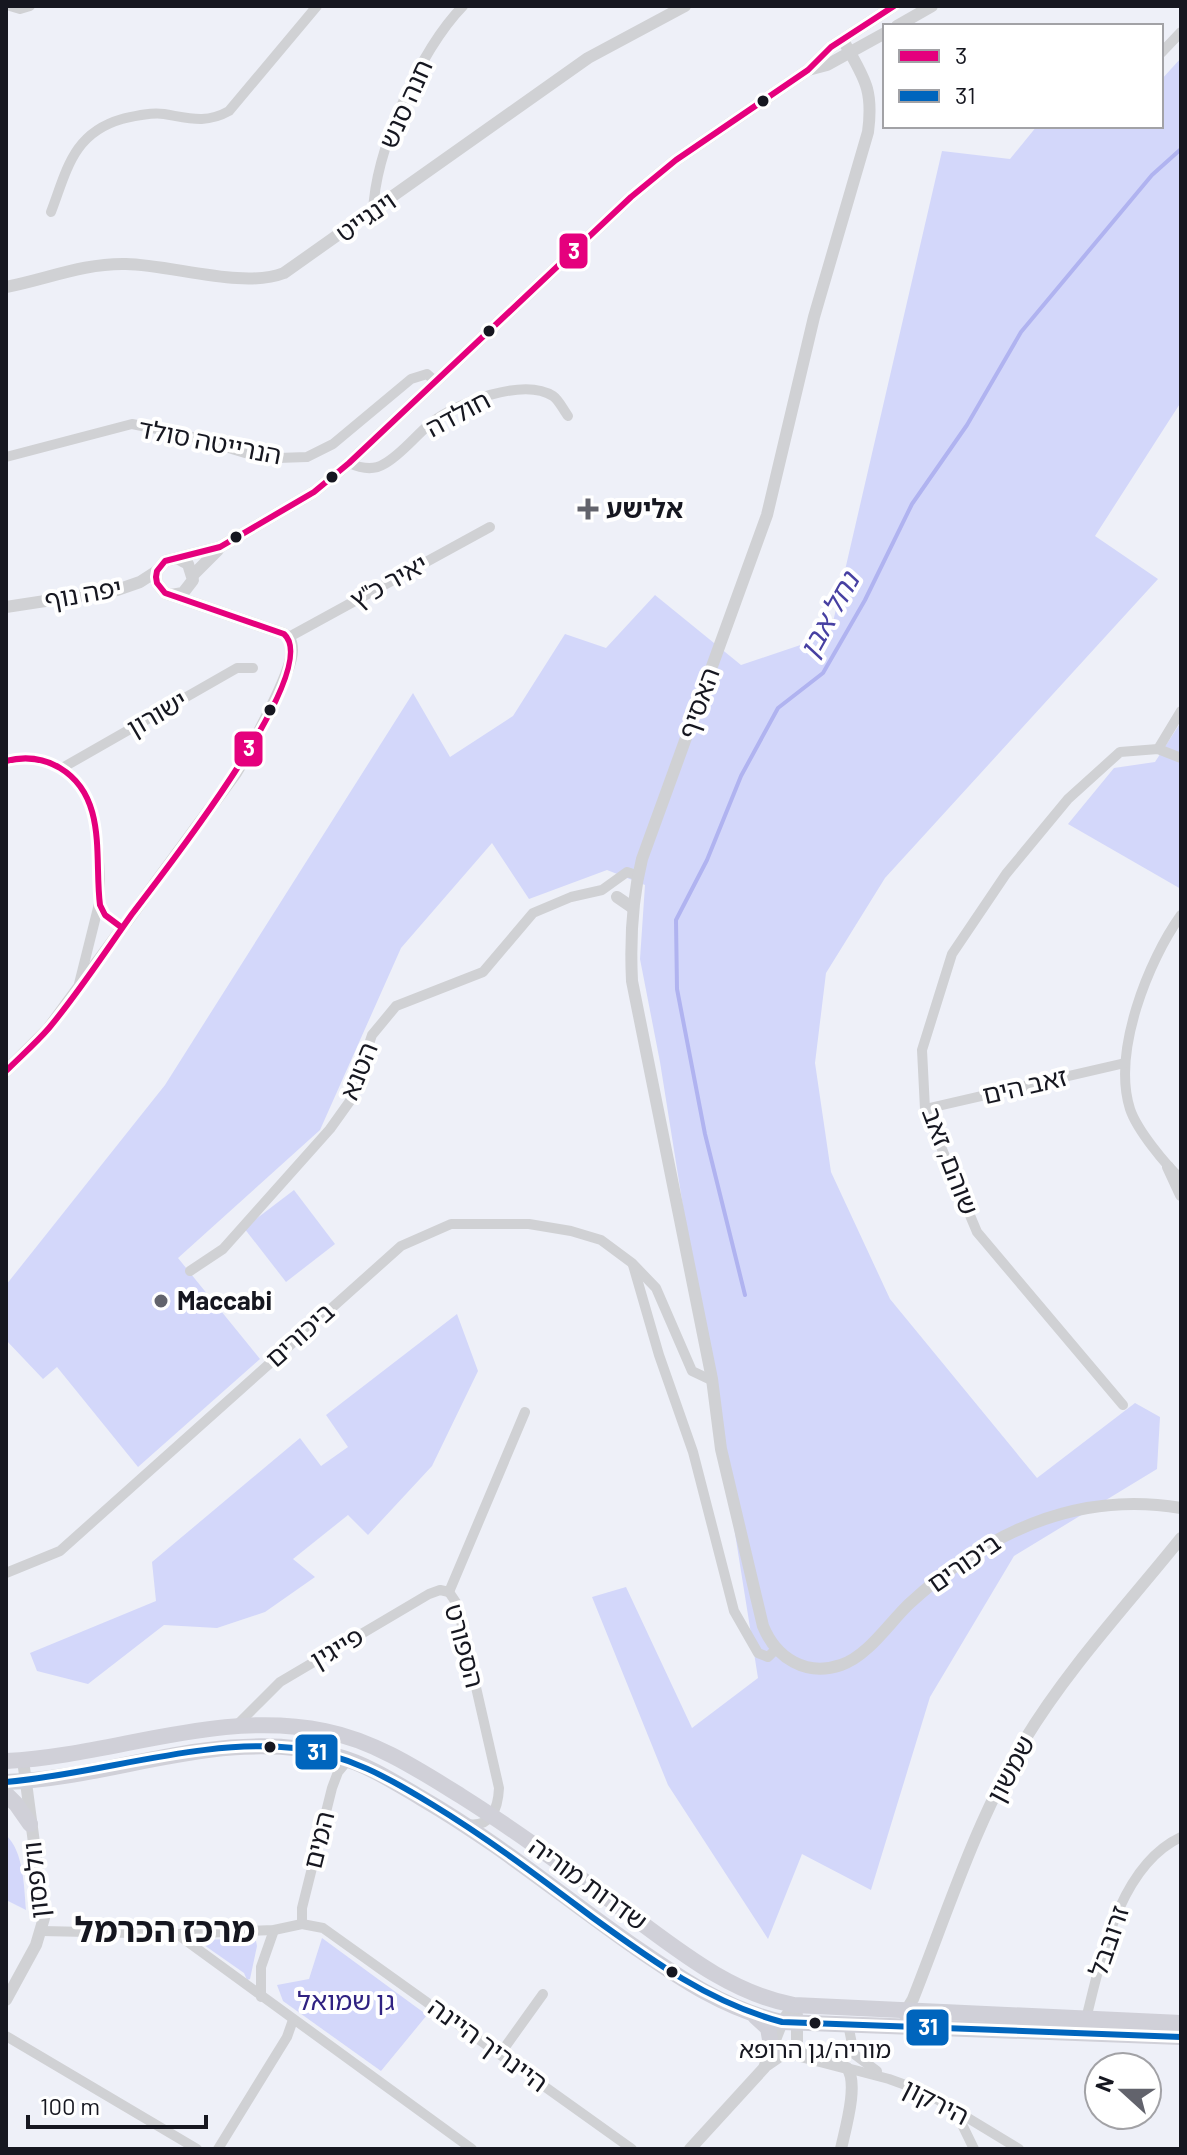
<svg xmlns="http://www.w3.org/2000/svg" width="1187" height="2155" font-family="Barlow,'Noto Sans Hebrew',sans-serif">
  <rect width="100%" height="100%" fill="#eef0f8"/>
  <g fill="#d3d7fa">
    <polygon points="1181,58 1181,402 1095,536 1158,579 885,878 826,973 815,1063 831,1172 890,1299 1037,1478 1135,1403 1160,1417 1157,1469 1014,1556 930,1697 871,1890 802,1854 768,1939 668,1785 592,1597 626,1587 692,1728 758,1678 660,1062 640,959 645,885 607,870 529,899 492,843 401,948 320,1130 178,1258 260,1359 138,1467 57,1367 43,1379 6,1340 6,1285 165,1085 413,693 450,757 513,716 565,634 606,648 655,595 741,665 830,635 942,151 1010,159 1037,126 1161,126 1161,80"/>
    <polygon points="1181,722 1181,889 1068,824 1114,768 1155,762"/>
    <polygon points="294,1190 335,1244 286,1282 244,1228"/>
    <polygon points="457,1314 478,1371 432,1466 368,1535 348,1515 293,1559 315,1577 265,1612 217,1628 164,1625 88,1684 37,1671 30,1653 156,1601 152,1562 300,1438 321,1466 348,1447 326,1415"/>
    <path d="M6,1835C24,1852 24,1887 26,1910L6,1900Z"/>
    <polygon points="251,1938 256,1941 257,1946 250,1979 247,1980 244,1973 204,1945 205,1940"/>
    <polygon points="322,1938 427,2015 381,2071 283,2001 277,1985 309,1979"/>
  </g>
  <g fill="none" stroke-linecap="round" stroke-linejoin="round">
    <polyline stroke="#b0b3f0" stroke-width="4" points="745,1295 705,1134 677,989 676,920 707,860 741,776 778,708 823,673 865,600 912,504 967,425 1021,332 1152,175 1181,149"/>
    <g stroke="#d0d1d4" stroke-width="10">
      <polyline points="10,6 20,9 30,6"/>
      <polyline points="1161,53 1181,32"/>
      <path d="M51,212C67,170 73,133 122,119C135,116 150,112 164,114C189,118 206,124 229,111L317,6"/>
      <path d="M373,213C375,151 420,50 463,6"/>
      <polyline points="6,457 132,424 182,434 245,453 278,458 307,457 333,444 411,379 427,374 435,381"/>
      <path d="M349,463C360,468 373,471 384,464C401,455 416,435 431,423C455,403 524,377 553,396C559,400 564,411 568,416"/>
      <polyline points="289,637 490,527"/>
      <polyline points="1158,749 1181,711"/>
      <path d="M6,761C23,756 38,758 55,765C97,783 98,841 100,880C100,888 98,898 100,905C102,916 113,921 121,927"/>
      <polyline points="62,768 237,668 253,668"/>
      <path d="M1181,915C1148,961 1112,1052 1130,1109C1137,1130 1165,1164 1181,1179"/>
      <polyline points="79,984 99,904"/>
      <polyline points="925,1109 1125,1063"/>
      <polyline points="633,1265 659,1355 693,1452 734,1611 758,1653 768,1657 775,1650"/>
      <polyline points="190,1271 223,1249 330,1129 350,1101 372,1035 396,1006 483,972 533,913 571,897 602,890 627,872 639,876"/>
      <polyline points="1123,1405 977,1232 925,1109 922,1050 952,954 1006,874 1068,799 1120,752 1158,749 1181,758"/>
      <polyline points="6,1573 60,1551 401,1246 451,1224 529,1224 571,1231 601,1240 632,1263 656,1288 692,1371 711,1380"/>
      <path d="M449,1592L457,1604L499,1788C498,1809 491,1828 467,1824"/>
      <polyline points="449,1592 525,1412"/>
      <polyline points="238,1724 280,1682 429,1594 440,1590 449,1592"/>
      <polyline points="302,1924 302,1908 332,1788 338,1772 348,1760"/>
      <polyline points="42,1931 177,1934 274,1930 302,1924 323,1928 632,2149"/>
      <polyline points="177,1934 472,2149"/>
      <polyline points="261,1997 261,1967 274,1930"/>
      <path d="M1086,2019C1101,1959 1119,1866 1181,1837"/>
      <polyline points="848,2024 854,2054 877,2071"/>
      <polyline points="6,2036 197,2149"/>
      <polyline points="500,2054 543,1994"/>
      <polyline points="847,2068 889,2079 925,2092 1019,2149"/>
      <polyline points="955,2110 974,2149"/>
      <polyline points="218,2149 287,2037 293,2020"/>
    </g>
    <g stroke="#d0d1d4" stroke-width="12">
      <polyline points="897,26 932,6"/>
      <path d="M843,40C863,77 874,87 868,132L814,317L767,515L642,859C632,899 630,940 632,981L712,1379L721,1449L763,1626C776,1658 806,1677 841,1665C868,1656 889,1623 909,1604C985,1534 1076,1490 1181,1508"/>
      <polyline points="808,70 827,65 885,33"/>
      <path d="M6,287C47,279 84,263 126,264C173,265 243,289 284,273L588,58L685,6"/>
      <polyline points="193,575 218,550"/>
      <polyline points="171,595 183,593 193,580 188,564 177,558"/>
      <polyline points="6,607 117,590 140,582 157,571"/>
      <polyline points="617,897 633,908"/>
      <path d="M6,1071L48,1029L236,773C249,751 293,672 292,650C292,642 290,638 284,634L165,593L157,583L156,577L157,571L165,561L220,547L314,492L349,463L631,197L676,160L808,70L831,47L894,6"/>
      <polyline points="1168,1167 1181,1195"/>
      <polyline points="6,2000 36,1945 44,1918 23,1760"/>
      <path d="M904,2014L913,1999C947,1913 976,1821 1024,1741C1068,1668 1128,1604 1181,1538"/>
      <polyline points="797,2015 797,2046 806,2057"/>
      <path d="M767,2065L780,2056L793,2054L847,2068C859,2083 845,2130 841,2149"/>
      <polyline points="690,2149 764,2068 782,2022 794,2005"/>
    </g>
    <g stroke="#d0d0d8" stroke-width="16">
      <path d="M6,1761C113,1756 217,1709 325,1731C375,1741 419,1770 461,1796C523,1835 581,1879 640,1922C687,1957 735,1994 794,2005L1181,2023"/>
      <path d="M6,1782C116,1778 225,1725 336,1756C367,1764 396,1783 423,1799C497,1842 562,1896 632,1945C680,1978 724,2009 782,2022L1181,2037"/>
      <polyline points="6,1794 16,1804 30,1824"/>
      <polyline points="755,2016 768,2028 772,2051"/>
    </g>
    <defs>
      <g id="bus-1">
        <path d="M6,761C25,756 43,758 60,768C108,797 94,859 100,905L105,915L121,927"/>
        <path d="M6,1071C20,1057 36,1043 49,1028C79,992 105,952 132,914C159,878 325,670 284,634L165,593L157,583L156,577L157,571L165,561L220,547L314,492L349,463L631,197L676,160L808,70L831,47L894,6"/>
      </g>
      <path id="bus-2" d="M6,1782C99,1774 203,1738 294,1748C347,1754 389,1778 433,1805C489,1839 540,1878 592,1917C651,1960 710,2003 782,2022L1181,2037"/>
    </defs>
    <use href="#bus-1" stroke="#fff" stroke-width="12"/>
    <use href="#bus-2" stroke="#fff" stroke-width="12"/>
    <use href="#bus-1" stroke="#e5007d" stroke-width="6"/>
    <use href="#bus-2" stroke="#0065bd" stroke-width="6"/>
  </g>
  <g fill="#161720" stroke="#fff" stroke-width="3">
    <circle cx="763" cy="101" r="7"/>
    <circle cx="489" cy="331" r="7"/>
    <circle cx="332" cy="477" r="7"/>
    <circle cx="236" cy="537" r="7"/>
    <circle cx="270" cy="710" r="7"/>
    <circle cx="270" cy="1747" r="7"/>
    <circle cx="672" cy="1972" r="7"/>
    <circle cx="815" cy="2023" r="7"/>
  </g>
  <g fill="#62636c" stroke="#fff" stroke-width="3">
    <path d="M584 497h8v8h8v8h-8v8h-8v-8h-8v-8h8z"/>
    <circle cx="161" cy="1301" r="8"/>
  </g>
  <g text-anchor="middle" stroke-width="8" stroke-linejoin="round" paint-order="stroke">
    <g font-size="24" fill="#161720" stroke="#fff">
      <text x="815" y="2058">מוריה/גן הרופא</text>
    </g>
    <g font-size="26" fill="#161720" stroke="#fff">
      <text transform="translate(406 104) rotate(-66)" y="9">חנה סנש</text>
      <text transform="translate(366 217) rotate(-35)" y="9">וינגייט</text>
      <text transform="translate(458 414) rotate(-28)" y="9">חולדה</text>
      <text transform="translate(210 442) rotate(11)" y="9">הנרייטה סולד</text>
      <text transform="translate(389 582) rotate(-29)" y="9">יאיר כ"ץ</text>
      <text transform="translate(83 594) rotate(-10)" y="9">יפה נוף</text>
      <text transform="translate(699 703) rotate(-70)" y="9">האסיף</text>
      <text transform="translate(157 714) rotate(-30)" y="9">ישורון</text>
      <text transform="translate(359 1071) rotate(-68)" y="9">הטנא</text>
      <text transform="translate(1025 1086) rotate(-13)" y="9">זאב הים</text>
      <text transform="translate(950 1161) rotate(69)" y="9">שוהם, זאב</text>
      <text transform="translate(300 1335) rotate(-42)" y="9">ביכורים</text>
      <text transform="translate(964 1563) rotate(-35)" y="9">ביכורים</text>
      <text transform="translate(464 1646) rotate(75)" y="9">הספורט</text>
      <text transform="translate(337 1648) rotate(-30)" y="9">פייגין</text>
      <text transform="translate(1011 1769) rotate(-62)" y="9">שמשון</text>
      <text transform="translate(319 1840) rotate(-76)" y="9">המים</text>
      <text transform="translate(36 1880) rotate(-96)" y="9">וולפסון</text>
      <text transform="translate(588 1884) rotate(36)" y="9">שדרות מוריה</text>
      <text transform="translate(1109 1941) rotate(-71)" y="9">זרובבל</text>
      <text transform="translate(488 2045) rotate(36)" y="9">היינריך היינה</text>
      <text transform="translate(936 2102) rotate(27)" y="9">הירקון</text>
    </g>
    <g font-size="26" font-weight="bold" fill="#161720" stroke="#fff" text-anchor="start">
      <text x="606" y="518">אלישע</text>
      <text x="177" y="1310">Maccabi</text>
    </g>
    <g font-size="26" fill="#302282" stroke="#fff">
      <text x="346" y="2010">גן שמואל</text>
    </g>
    <g font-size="28" font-style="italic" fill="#4740a2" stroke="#fff">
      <text transform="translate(829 615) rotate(-61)" y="10">נחל אבן</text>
    </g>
    <g font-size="34" font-weight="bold" fill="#161720" stroke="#fff">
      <text x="165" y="1942">מרכז הכרמל</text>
    </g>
  </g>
  <g stroke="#fff" stroke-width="3">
    <rect x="558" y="232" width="31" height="38" rx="8" fill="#e5007d"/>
    <rect x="233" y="730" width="31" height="38" rx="8" fill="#e5007d"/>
    <rect x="294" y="1733" width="45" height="38" rx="8" fill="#0065bd"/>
    <rect x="905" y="2008" width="45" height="39" rx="8" fill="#0065bd"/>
  </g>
  <g font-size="22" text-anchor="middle" font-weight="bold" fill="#fff">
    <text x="574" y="259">3</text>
    <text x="249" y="756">3</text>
    <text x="317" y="1760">31</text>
    <text x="928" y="2035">31</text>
  </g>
  <rect width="1187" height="2155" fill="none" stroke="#161720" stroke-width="16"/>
  <rect x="883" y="24" width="280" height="104" fill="#ffffff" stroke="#a2a2a6" stroke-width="2"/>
  <rect x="899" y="50" width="40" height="12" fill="#e5007d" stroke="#a2a2a6" stroke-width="2"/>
  <text x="955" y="64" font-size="24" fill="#161720">3</text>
  <rect x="899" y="90" width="40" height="12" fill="#0065bd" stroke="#a2a2a6" stroke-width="2"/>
  <text x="955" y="104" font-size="24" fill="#161720">31</text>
  <g transform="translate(1123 2091) rotate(291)"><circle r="38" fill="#ffffff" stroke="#a2a2a6" stroke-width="2"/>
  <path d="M0-6L14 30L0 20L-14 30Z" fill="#62636c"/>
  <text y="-12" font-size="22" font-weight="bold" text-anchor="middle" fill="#161720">N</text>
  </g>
  <path d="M28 2115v12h178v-12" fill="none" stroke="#161720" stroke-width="4"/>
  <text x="40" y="2115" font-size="24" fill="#161720" stroke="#ffffff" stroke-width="6" paint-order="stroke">100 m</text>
</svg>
